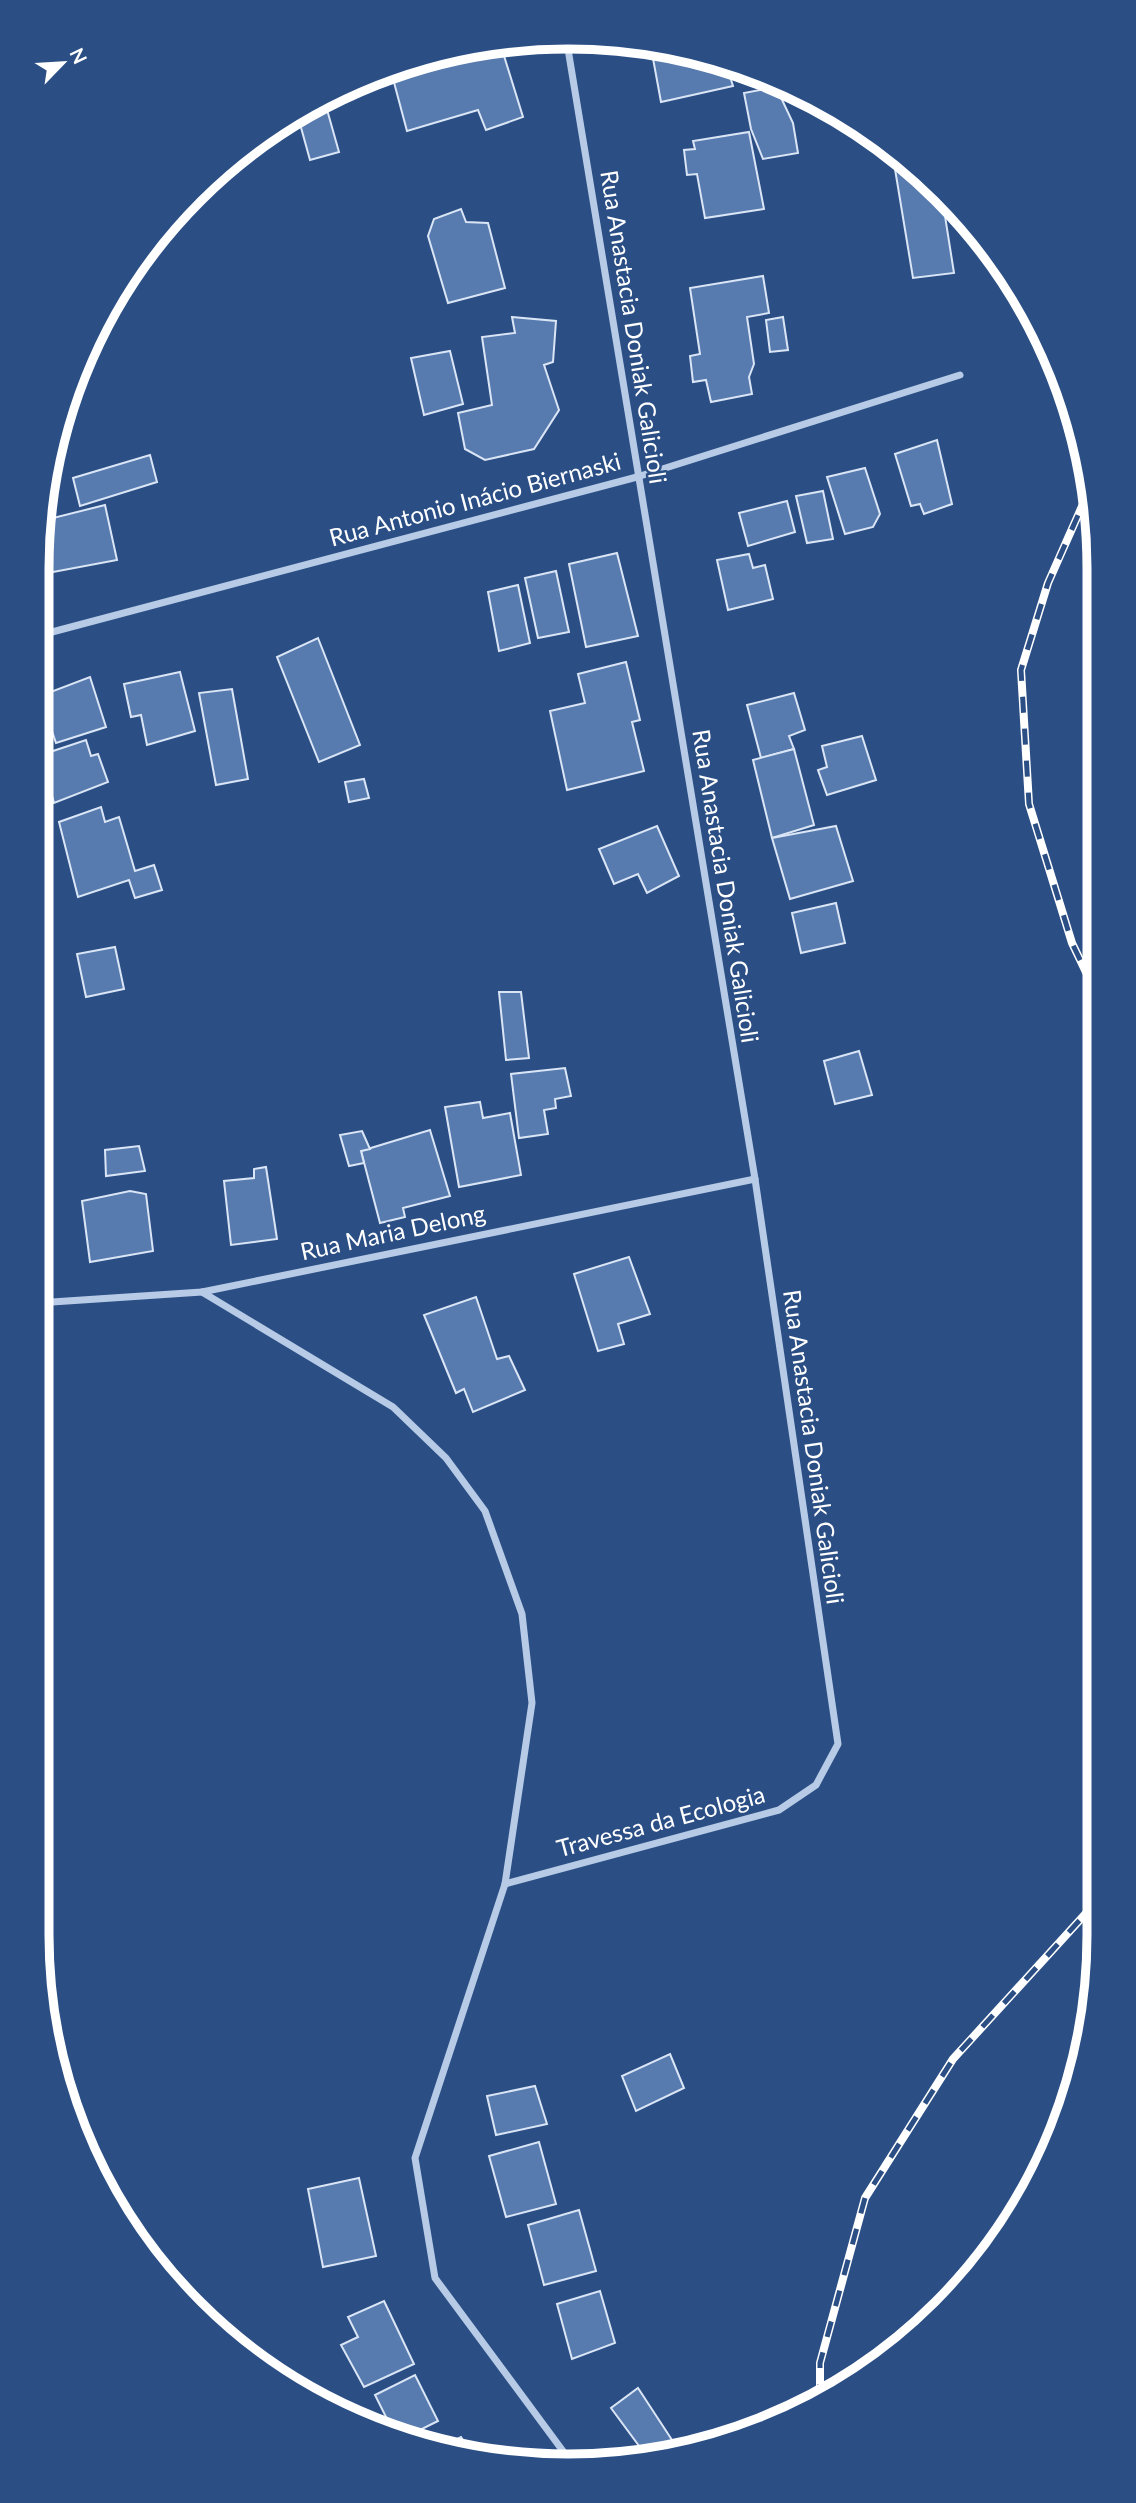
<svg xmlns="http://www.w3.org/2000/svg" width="1136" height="2503" font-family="Lato,sans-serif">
  <rect width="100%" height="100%" fill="#2b4f85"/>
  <g fill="#577bae" stroke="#dae5f6" stroke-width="2">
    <polygon points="500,43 523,117 486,130 478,110 407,131 392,75 491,44"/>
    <polygon points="675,48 686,51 689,61 706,57 726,64 733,86 661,102 652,53"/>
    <polygon points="776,87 793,123 798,153 763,159 751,129 744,93"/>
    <polygon points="324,99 339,152 310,160 297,113"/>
    <polygon points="749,132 764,209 705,218 697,174 687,175 684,150 695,149 693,141"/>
    <polygon points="912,167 942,197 954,273 913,278 895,169"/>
    <polygon points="461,209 466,222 488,223 505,288 448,303 428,236 434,219"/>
    <polygon points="763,276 769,313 747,317 754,364 749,377 752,394 711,402 706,380 693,382 690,356 700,354 690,288"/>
    <polygon points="512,317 556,321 553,362 544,365 559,410 534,449 485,460 465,449 458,413 492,405 482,337 515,333"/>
    <polygon points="783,317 788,350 770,352 766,320"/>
    <polygon points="450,351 463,404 424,415 411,358"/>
    <polygon points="937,440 952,504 924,514 920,504 911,506 895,454"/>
    <polygon points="150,455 157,482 80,506 73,478"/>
    <polygon points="865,468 880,514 873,527 845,534 827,477"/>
    <polygon points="823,491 833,539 807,543 796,496"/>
    <polygon points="787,501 795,532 748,546 739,513"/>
    <polygon points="105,505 117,560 37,575 41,521"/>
    <polygon points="617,553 638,636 586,647 569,564"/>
    <polygon points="749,554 753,568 765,565 773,599 728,610 717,560"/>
    <polygon points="556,571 569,632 538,638 525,578"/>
    <polygon points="518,585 530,643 499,651 488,592"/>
    <polygon points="318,638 360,745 319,762 277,657"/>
    <polygon points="626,662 640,720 632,722 644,771 567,790 550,711 585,703 578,674"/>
    <polygon points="180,672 195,731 147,745 141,715 131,717 124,684"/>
    <polygon points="90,677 106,727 56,743 40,696"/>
    <polygon points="232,689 248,779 216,785 199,693"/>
    <polygon points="794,693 805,730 789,736 794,749 761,758 747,705"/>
    <polygon points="862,736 876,780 827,795 818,770 827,767 822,746"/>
    <polygon points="86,740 91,756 98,754 108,782 54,803 41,755"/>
    <polygon points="794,749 814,825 772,838 753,760"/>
    <polygon points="364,779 369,798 349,802 345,782"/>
    <polygon points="101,807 105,822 119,817 135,871 154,865 162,890 135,898 129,880 78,897 59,822"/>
    <polygon points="657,826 679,876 647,893 638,874 614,884 599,849"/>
    <polygon points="836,826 853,881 790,899 772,838"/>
    <polygon points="836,903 845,943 801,953 792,913"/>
    <polygon points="115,947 124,989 86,997 77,954"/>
    <polygon points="499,992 521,992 529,1058 506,1060"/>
    <polygon points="859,1051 872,1095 835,1104 824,1061"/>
    <polygon points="565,1068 571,1096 555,1099 556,1108 544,1110 548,1134 519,1138 511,1074"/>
    <polygon points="480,1102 483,1118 510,1113 521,1175 459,1187 445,1107"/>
    <polygon points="430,1130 450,1196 403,1208 405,1217 380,1223 361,1151"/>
    <polygon points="362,1131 370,1149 361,1151 364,1163 349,1166 340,1135"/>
    <polygon points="139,1146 145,1171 106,1176 105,1150"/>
    <polygon points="266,1167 277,1239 231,1245 224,1181 254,1178 254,1169"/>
    <polygon points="130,1191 146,1194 153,1251 90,1262 82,1201"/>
    <polygon points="629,1257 650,1314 618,1324 624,1344 598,1351 574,1274"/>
    <polygon points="476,1297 497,1359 509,1356 525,1390 473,1412 464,1389 456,1393 424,1315"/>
    <polygon points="670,2054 684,2088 636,2111 622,2076"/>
    <polygon points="535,2086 547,2124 496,2135 487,2096"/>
    <polygon points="539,2142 556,2204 506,2217 489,2156"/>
    <polygon points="359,2178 376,2256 323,2267 308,2189"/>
    <polygon points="579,2210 596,2271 544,2285 528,2225"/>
    <polygon points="600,2291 615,2343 572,2359 557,2304"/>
    <polygon points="384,2301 414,2364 364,2387 341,2345 358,2337 348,2317"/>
    <polygon points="415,2375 438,2421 410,2435 392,2429 375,2395"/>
    <polygon points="638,2388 674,2443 655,2458 648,2458 611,2408"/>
    <polygon points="461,2437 472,2454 482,2450 486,2458 465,2456 440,2447"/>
  </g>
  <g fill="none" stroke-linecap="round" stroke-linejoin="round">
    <g stroke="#b7cbe7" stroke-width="7">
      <polyline points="37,636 637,477 960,375"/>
      <polyline points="202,1292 393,1407 446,1458 485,1511 522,1614 532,1703 505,1884 415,2158 435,2278 574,2466"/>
      <polyline points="37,1303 202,1292 755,1179"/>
      <polyline points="505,1884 779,1810 816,1785 838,1744 755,1179 566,37"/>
    </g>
    <defs>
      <g id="rail">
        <polyline points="1091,486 1048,583 1021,670 1029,804 1072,943 1096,993"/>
        <polyline points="820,2400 820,2363 865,2198 953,2059 1099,1899"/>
      </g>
    </defs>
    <use href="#rail" stroke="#fff" stroke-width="8"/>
    <use href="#rail" stroke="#2b4f85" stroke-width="5" stroke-dasharray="16" stroke-linecap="butt"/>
  </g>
  <g text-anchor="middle" stroke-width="5" stroke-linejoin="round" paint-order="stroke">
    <g font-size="24" fill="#fff" stroke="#2b4f85">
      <text transform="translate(633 327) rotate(81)" y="8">Rua Anastacia Doniak Galicioli</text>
      <text transform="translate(475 500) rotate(-15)" y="8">Rua Antonio Inácio Biernaski</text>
      <text transform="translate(725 886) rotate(81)" y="8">Rua Anastacia Doniak Galicioli</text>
      <text transform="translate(393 1233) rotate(-12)" y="8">Rua Maria Delong</text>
      <text transform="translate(813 1447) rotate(82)" y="8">Rua Anastacia Doniak Galicioli</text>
      <text transform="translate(661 1822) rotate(-15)" y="8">Travessa da Ecologia</text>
    </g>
  </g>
  <path d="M0 0H1136V2503H0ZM568 49H568A519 519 0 0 1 1087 568V1935A519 519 0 0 1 568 2454H568A519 519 0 0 1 49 1935V568A519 519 0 0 1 568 49Z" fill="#2b4f85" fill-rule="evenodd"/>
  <path fill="none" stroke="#fff" stroke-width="9" d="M568 49H568A519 519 0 0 1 1087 568V1935A519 519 0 0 1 568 2454H568A519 519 0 0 1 49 1935V568A519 519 0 0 1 568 49Z"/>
  <g transform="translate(63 63) rotate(65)" stroke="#2b4f85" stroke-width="5" paint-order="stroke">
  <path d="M0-5L12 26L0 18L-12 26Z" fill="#ffffff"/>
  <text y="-10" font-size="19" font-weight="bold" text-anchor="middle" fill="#ffffff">N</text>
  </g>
</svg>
